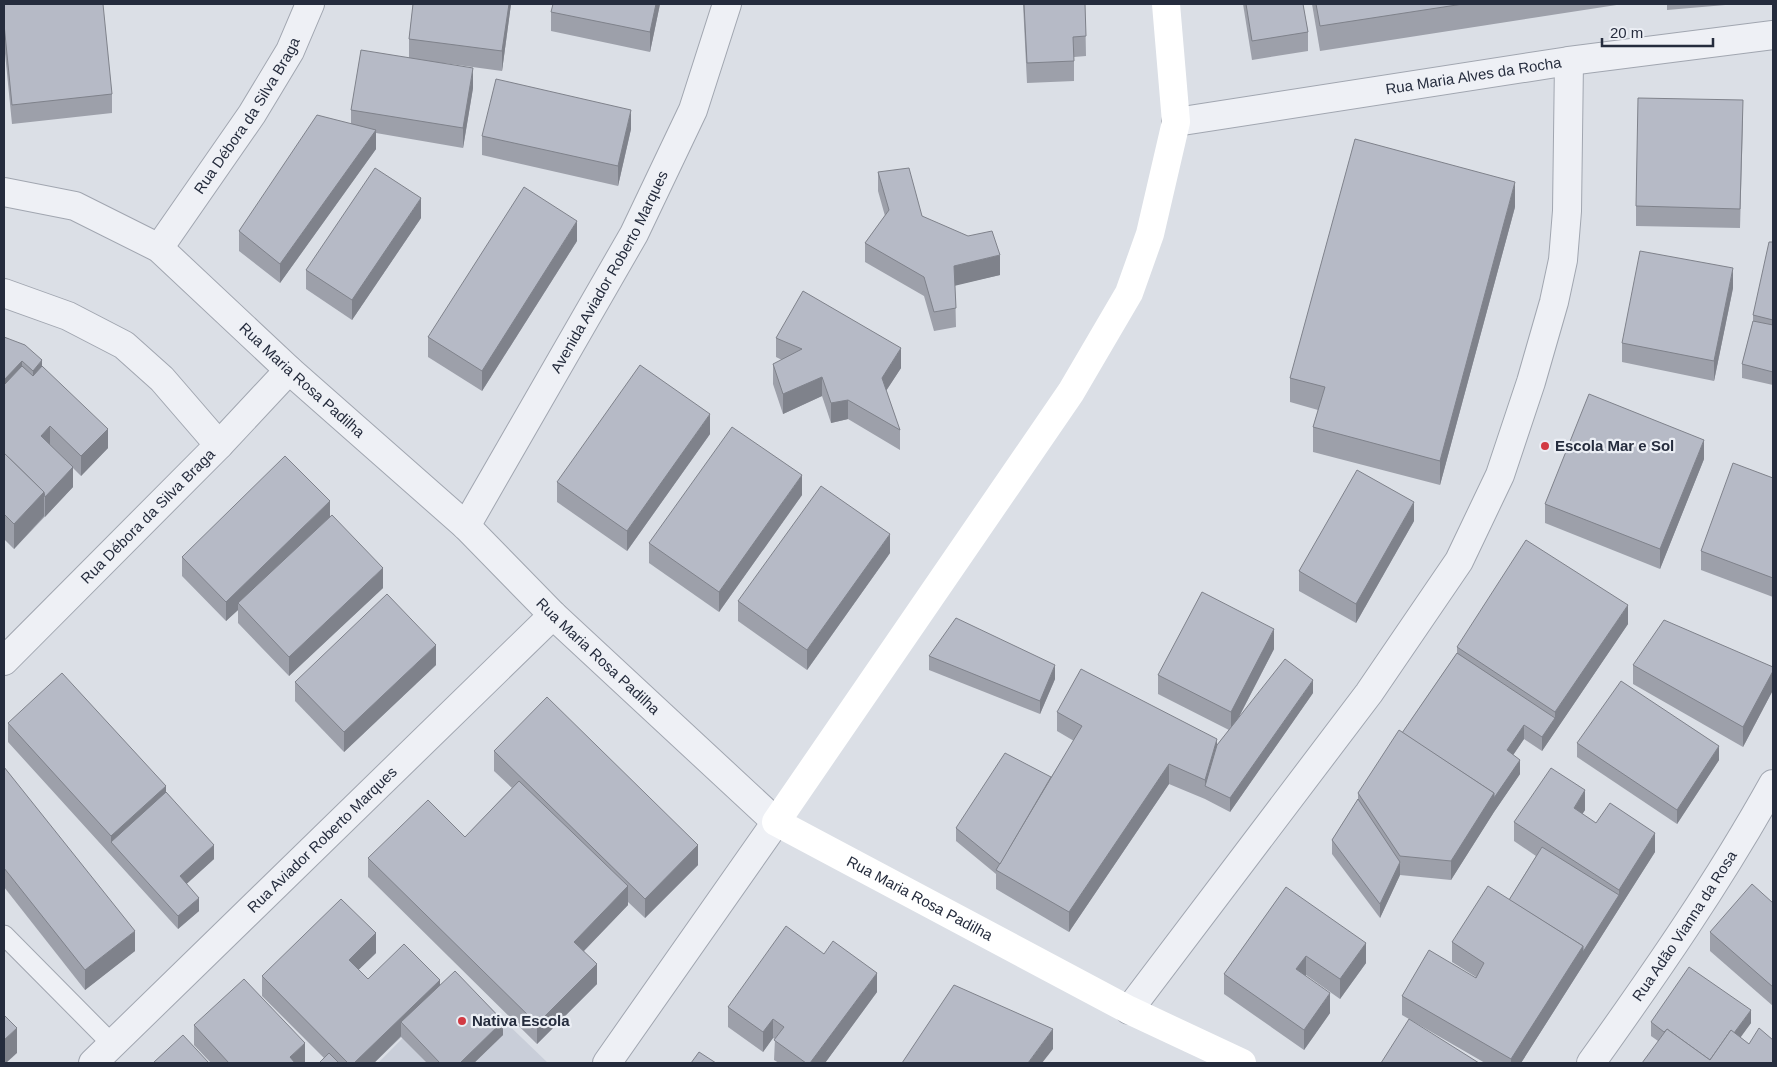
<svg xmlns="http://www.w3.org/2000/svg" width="1777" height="1067" font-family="Helvetica,sans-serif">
  <rect width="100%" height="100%" fill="#dbdfe6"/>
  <polygon fill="#c9ced9" points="461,979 548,1063 378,1063"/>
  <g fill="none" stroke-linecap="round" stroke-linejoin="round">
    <defs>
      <polyline id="service" points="4,935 112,1044"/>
      <g id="minor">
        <path id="s1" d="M1176,122L1569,61L1773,35"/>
        <path id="s2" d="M159,248L252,114L290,51L310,4"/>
        <polyline points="4,293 68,316 124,345 162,379 219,445"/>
        <path id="s3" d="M466,526L634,234L693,110L727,4"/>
        <path id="s4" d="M4,661L219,445L289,370"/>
        <polyline points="1129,1010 1369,693 1459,561 1500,475 1531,382 1554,302 1563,260 1567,211 1569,61"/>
        <path id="s5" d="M93,1063L553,615"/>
        <polyline points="607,1063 776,822"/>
        <path id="s6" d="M1591,1063C1656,972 1719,881 1773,784"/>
      </g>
      <g id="tertiary">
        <path id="s7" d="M4,192L75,206L159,248L289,370L466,526L553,615L776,822"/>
      </g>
    </defs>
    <use href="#service" stroke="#a1a6b0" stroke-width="21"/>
    <use href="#minor" stroke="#a1a6b0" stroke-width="30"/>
    <use href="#tertiary" stroke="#a1a6b0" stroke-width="30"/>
    <use href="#service" stroke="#eef0f5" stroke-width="19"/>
    <use href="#minor" stroke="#eef0f5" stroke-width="28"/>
    <use href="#tertiary" stroke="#eef0f5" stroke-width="28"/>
    <path stroke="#fff" stroke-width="28" id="s8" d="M1166,4L1176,122L1150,234L1129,293L1071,392L776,822L1129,1010L1242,1063"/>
  </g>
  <g fill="#9da0aa">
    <polygon points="4,4 112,94 112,113 12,124 4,43"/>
    <polygon points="413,4 511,4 502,71 443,63 473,88 463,148 376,133 376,149 280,283 239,251 239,231 351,124 351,110 409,58 409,39"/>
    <polygon points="660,4 650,52 551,31 551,12"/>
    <polygon points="1023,4 1085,4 1086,56 1074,57 1074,81 1027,83"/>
    <polygon points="1243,4 1303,4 1308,32 1308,51 1252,60"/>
    <polygon points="1312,4 1623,4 1320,51"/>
    <polygon points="1667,4 1737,4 1667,10"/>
    <polygon points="1743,120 1740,228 1636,226 1636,206"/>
    <polygon points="631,129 618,186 482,155 482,136"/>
    <polygon points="878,172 922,216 1000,275 955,285 956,327 934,331 924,296 865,262 865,243 885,216 878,191"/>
    <polygon points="1515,207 1440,485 1313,452 1313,427 1318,410 1290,402 1290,378"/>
    <polygon points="421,218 352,320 306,289 306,270"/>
    <polygon points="577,241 482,391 428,357 428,337"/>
    <polygon points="1773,242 1773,385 1742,378 1742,364 1753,321 1753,315"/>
    <polygon points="1733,288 1714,381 1622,362 1622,343"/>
    <polygon points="4,337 42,366 108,448 81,476 73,468 73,487 14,549 4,539"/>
    <polygon points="776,338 901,368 886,391 900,430 900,450 848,419 831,423 822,396 783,414 773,384 773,364 782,360 776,357"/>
    <polygon points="710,434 627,551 557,502 557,482"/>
    <polygon points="1704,459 1660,569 1545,523 1545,504"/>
    <polygon points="1773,478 1773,597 1701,570 1701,551"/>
    <polygon points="802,495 719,612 649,563 649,543"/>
    <polygon points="330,517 383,588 289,676 238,623 238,610 226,621 182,576 182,557"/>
    <polygon points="1414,521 1356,623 1299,591 1299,571"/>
    <polygon points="890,553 807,670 738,621 738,601"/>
    <polygon points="1628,624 1542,751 1524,739 1513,755 1520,774 1494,812 1451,880 1400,875 1380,918 1332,854 1332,840 1358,799 1358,793 1402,733 1457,653 1457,647"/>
    <polygon points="1274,649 1238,719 1313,693 1230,812 1205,799 1169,784 1069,932 996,889 996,874 956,841 956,828 1051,777 1074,741 1057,731 1057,712 1217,745 1229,730 1158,694 1158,675"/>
    <polygon points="929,656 1055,679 1040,714 929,670"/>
    <polygon points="436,665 344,752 295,701 295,682"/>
    <polygon points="1633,665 1773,667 1773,690 1743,747 1633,684"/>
    <polygon points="8,723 166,792 214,859 186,884 199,911 178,929 8,742"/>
    <polygon points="1577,743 1719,760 1677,824 1577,757"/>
    <polygon points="494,751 698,865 645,918 628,902 628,905 584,951 597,984 537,1044 368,877 368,858 465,837 512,788 494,771"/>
    <polygon points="4,767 135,951 85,990 4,887"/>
    <polygon points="1585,810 1582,814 1596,823 1655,852 1521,1063 1485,1063 1402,1015 1402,996 1476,977 1452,962 1452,942 1509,900 1536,856 1514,841 1514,822"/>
    <polygon points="1286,887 1366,963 1340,999 1306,975 1306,976 1330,1013 1304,1050 1224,994 1224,974"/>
    <polygon points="1773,903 1773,1006 1710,951 1710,932"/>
    <polygon points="376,953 358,970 368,979 440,986 503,1035 474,1063 427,1063 401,1037 374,1063 319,1063 324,1058 262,996 262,976"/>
    <polygon points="877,992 825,1063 779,1063 774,1060 775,1039 773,1038 763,1052 728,1027 728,1007"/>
    <polygon points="1651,1022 1751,1023 1740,1037 1773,1063 1658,1041 1651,1036"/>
    <polygon points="194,1025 305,1063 211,1063 194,1045"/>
  </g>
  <g fill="#7f828b">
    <polygon points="509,4 511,4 502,71 502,51"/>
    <polygon points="656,4 660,4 650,52 650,32"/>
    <polygon points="473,68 473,88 463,148 463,128"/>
    <polygon points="631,110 631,129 618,186 618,166"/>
    <polygon points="376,130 376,149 280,283 280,264"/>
    <polygon points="1515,182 1515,207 1440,485 1440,461"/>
    <polygon points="421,198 421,218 352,320 352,300"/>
    <polygon points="577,221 577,241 482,391 482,371"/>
    <polygon points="1000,255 1000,275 954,286 954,266"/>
    <polygon points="1733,268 1733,288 1714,381 1714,361"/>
    <polygon points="901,348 901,368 882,397 882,378"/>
    <polygon points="42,360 42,385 33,396 33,371"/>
    <polygon points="22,361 22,386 4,405 4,380"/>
    <polygon points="822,377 822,396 783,414 783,394"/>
    <polygon points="848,400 848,419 831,423 831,403"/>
    <polygon points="710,414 710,434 627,551 627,531"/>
    <polygon points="50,426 50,446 41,436"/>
    <polygon points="108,429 108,448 81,476 81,456"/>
    <polygon points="1704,440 1704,459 1660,569 1660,549"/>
    <polygon points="73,467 73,487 45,517 45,497"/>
    <polygon points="802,475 802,495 719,612 719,592"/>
    <polygon points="44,492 44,516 14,549 14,524"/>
    <polygon points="330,501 330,520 238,603 238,610 226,621 226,602"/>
    <polygon points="1414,502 1414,521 1356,623 1356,604"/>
    <polygon points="890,534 890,553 807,670 807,650"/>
    <polygon points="383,568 383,588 289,676 289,657"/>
    <polygon points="1628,605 1628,624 1542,751 1542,737 1555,718 1555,712"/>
    <polygon points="1274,629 1274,649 1231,732 1231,712"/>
    <polygon points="436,645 436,665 344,752 344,732"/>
    <polygon points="1055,665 1055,679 1040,714 1040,701"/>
    <polygon points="1773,671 1773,690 1743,747 1743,727"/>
    <polygon points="1313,680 1313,693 1230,812 1230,798"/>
    <polygon points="1524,725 1524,739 1507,764 1507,750"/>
    <polygon points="1217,739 1217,759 1205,786 1205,780"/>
    <polygon points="1719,746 1719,760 1677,824 1677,810"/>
    <polygon points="1520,760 1520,774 1494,812 1451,880 1451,861 1494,793"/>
    <polygon points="1169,764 1169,784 1069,932 1069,912"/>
    <polygon points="166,786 166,806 111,842 111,836"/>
    <polygon points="1585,790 1585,810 1574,827 1574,808"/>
    <polygon points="1655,833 1655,852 1521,1063 1511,1063 1511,1059 1583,946 1619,895 1619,890"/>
    <polygon points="214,845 214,859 180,890 180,876"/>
    <polygon points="698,845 698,865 645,918 645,899"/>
    <polygon points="1400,862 1400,875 1380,918 1380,904"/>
    <polygon points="628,886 628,905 574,961 574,942"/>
    <polygon points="199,898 199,911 178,929 178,916"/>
    <polygon points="135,931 135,951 85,990 85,970"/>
    <polygon points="376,933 376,953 349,979 349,960"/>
    <polygon points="1366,943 1366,963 1340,999 1340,979"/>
    <polygon points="1306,956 1306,975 1296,989 1296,969"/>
    <polygon points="597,964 597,984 537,1044 537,1024"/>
    <polygon points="877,973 877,992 825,1063 810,1063"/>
    <polygon points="440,980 440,999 401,1022 401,1036 374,1063 354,1063"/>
    <polygon points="1330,993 1330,1013 1304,1050 1304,1030"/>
    <polygon points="1751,1010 1751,1023 1722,1063 1712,1063"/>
    <polygon points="773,1019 773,1038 763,1052 763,1032"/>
    <polygon points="503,1021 503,1035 474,1063 460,1063"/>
    <polygon points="17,1028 17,1053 6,1063 4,1063 4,1040"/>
    <polygon points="1053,1029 1053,1049 1042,1063 1028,1063"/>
    <polygon points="305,1043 305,1063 290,1063 290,1057"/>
  </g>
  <g fill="#b6bac6" stroke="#7f828b">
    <polygon points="4,4 103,4 112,94 12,105 4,24"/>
    <polygon points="413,4 509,4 502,51 409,39"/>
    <polygon points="553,4 656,4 650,32 551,12"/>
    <polygon points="1024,4 1085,4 1086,36 1073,37 1074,61 1027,63"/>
    <polygon points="1246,4 1303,4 1308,32 1252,41"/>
    <polygon points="1316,4 1463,4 1320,26"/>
    <polygon points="361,50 473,68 463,128 351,110"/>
    <polygon points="496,79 631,110 618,166 482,136"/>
    <polygon points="1638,98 1743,100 1740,209 1636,206"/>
    <polygon points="317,115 376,130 280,264 239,231"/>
    <polygon points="1355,139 1515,182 1440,461 1313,427 1325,387 1290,378"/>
    <polygon points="375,168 421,198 352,300 306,270"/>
    <polygon points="909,168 922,216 968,236 992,231 1000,255 954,266 956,308 934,312 924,277 865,243 889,210 878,172"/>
    <polygon points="524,187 577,221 482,371 428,337"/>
    <polygon points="1769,242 1773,242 1773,320 1753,315"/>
    <polygon points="1640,251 1733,268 1714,361 1622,343"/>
    <polygon points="803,291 901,348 882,378 900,430 848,400 831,403 822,377 783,394 773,364 802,349 776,338"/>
    <polygon points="1753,321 1773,325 1773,372 1742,364"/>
    <polygon points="4,337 25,345 42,360 33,371 22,361 4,380"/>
    <polygon points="640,365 710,414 627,531 557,482"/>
    <polygon points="22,366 33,376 42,366 108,429 81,456 50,426 41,436 73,467 45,497 44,492 4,453 4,385"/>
    <polygon points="1589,394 1704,440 1660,549 1545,504"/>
    <polygon points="732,427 802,475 719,592 649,543"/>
    <polygon points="4,453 44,492 14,524 4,514"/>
    <polygon points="285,456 330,501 226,602 182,557"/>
    <polygon points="1733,463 1773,478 1773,578 1701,551"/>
    <polygon points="1357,470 1414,502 1356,604 1299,571"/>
    <polygon points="821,486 890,534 807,650 738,601"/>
    <polygon points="332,515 383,568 289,657 238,603"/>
    <polygon points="1526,540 1628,605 1555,712 1457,647"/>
    <polygon points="1202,592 1274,629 1231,712 1158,675"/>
    <polygon points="387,594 436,645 344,732 295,682"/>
    <polygon points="956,618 1055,665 1040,701 929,656"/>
    <polygon points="1664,620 1773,667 1773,671 1743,727 1633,665"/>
    <polygon points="1457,653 1555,718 1542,737 1524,725 1507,750 1520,760 1494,798 1494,793 1402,733"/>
    <polygon points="1285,659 1313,680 1230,798 1205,786 1217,745"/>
    <polygon points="1081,669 1217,739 1205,780 1169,764 1069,912 996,870 1082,726 1057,712"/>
    <polygon points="62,673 166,786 111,836 8,723"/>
    <polygon points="1621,681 1719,746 1677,810 1577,743"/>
    <polygon points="547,697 698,845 645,899 494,751"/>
    <polygon points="1399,730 1494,793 1451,861 1400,856 1358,793"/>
    <polygon points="1005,753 1051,777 1000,864 956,828"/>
    <polygon points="4,767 135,931 85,970 4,868"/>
    <polygon points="1551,768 1585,790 1574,808 1596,823 1610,803 1655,833 1619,890 1514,822"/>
    <polygon points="519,781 628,886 574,942 597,964 537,1024 368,858 428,800 465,837"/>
    <polygon points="166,792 214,845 180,876 199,898 178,916 111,842"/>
    <polygon points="1358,799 1400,862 1380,904 1332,840"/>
    <polygon points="1542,847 1619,895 1583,952 1583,946 1509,900"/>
    <polygon points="1752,884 1773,903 1773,987 1710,932"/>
    <polygon points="1488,886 1583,946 1511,1059 1402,996 1429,950 1476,978 1484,963 1452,942"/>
    <polygon points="1286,887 1366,943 1340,979 1306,956 1296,969 1330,993 1304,1030 1224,974"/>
    <polygon points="341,899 376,933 349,960 368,979 404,944 440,980 354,1063 348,1063 262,976"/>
    <polygon points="786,926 824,954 833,941 877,973 810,1063 806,1063 774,1040 784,1027 773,1019 763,1032 728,1007"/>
    <polygon points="1689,967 1751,1010 1734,1033 1731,1030 1710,1060 1667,1029 1664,1032 1651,1022"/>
    <polygon points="455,971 503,1021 460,1063 440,1063 401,1022"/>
    <polygon points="244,979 305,1043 290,1057 295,1063 229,1063 194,1025"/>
    <polygon points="954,985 1053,1029 1028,1063 902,1063"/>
    <polygon points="4,1015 17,1028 4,1040"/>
    <polygon points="1409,1019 1479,1063 1381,1063"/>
    <polygon points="1759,1028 1773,1040 1773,1063 1642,1063 1667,1029 1710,1060 1731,1030 1749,1044"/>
    <polygon points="183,1035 209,1063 153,1063"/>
    <polygon points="699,1052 716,1063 691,1063"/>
    <polygon points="329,1053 339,1063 319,1063"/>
  </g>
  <g fill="#d23a43" stroke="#ebeef4" stroke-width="2">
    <circle cx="1545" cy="446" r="5"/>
    <circle cx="462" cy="1021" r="5"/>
  </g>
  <g text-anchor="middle" stroke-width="4.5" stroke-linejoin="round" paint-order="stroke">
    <g font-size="15" fill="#252c3d" stroke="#ebeef4">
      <text dy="5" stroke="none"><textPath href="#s1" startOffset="301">Rua Maria Alves da Rocha</textPath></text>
      <text dy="5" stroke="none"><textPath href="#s2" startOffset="159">Rua Débora da Silva Braga</textPath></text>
      <text dy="5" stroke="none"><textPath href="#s3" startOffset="292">Avenida Aviador Roberto Marques</textPath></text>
      <text dy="5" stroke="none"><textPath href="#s7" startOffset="361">Rua Maria Rosa Padilha</textPath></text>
      <text dy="5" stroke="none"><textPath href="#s4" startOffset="204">Rua Débora da Silva Braga</textPath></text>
      <text dy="5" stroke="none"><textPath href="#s7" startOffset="766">Rua Maria Rosa Padilha</textPath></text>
      <text dy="5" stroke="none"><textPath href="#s5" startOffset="320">Rua Aviador Roberto Marques</textPath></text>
      <text dy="5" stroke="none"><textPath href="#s8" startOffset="1095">Rua Maria Rosa Padilha</textPath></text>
      <text dy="5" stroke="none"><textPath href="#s6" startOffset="166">Rua Adão Vianna da Rosa</textPath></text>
    </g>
    <g font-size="15" font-weight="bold" fill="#252c3d" stroke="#ebeef4" text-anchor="start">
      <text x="1555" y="451">Escola Mar e Sol</text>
      <text x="472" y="1026">Nativa Escola</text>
    </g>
  </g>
  <rect width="1777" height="1067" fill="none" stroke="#252c3d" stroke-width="10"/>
  <path d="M1602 38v8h111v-8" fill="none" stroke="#252c3d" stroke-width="2.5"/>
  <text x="1610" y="38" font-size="15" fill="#252c3d" stroke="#ebeef4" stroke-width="4" paint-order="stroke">20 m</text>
</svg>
